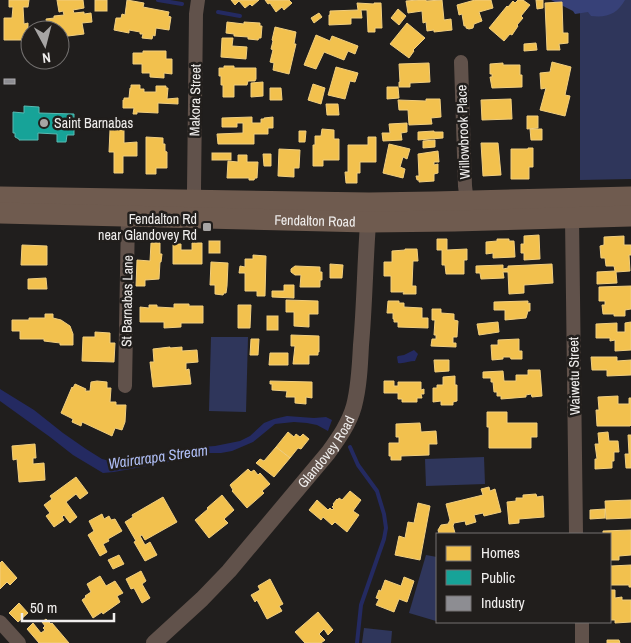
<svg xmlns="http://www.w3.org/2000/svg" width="631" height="643" font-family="'Archivo Narrow',sans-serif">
  <rect width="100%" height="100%" fill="#201e1d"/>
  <g fill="#2f365b">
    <polygon points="580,0 631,0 631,179 580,180"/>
    <polygon points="211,337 248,337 246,412 209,411"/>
    <polygon points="484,457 485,484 426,486 425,459"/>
    <polygon points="426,555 437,557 437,616 436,621 409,613"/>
    <polygon points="364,628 392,631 391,643 362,643"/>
  </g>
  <path fill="#374178" d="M551,0H625C617,14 607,18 591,16L588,12L575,14L573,11Z"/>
  <g fill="#242a61">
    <path d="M414,350L418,354L415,361C409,361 404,364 398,363L397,357L398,356L404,355Z"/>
    <polygon points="0,389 34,410 63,433 86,449 102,459 114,462 149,457 188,448 215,446 240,441 250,436 264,423 274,419 287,416 314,418 326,417 332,420 328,431 317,425 307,423 294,422 275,424 253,442 232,451 221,453 198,453 169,462 114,472 103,473 73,455 50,437 0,401"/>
  </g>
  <g fill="#f2c14e" stroke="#f1ce7e">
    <polygon points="9,0 29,0 28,7 23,7 24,24 28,23 28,37 24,37 23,40 4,40 4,18 12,18 13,7 9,7"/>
    <polygon points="57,0 83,0 84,8 73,10 74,13 84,12 84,14 91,13 92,22 82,23 84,34 60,37 60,30 48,30 46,19 54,18 54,16 64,15 63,11 59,12"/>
    <rect x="95" y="0" width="12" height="11"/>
    <polygon points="127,0 144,3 143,7 169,12 168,16 171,17 169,30 156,28 155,36 153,35 152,39 142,38 143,34 140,34 140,32 129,30 129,33 114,30 116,18 121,18 122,14 125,15"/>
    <polygon points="231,0 259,0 252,6 250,4 245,8 239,1 235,5"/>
    <polygon points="265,0 289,0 292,3 284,10 282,7 276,12 270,3 268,4"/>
    <polygon points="418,0 426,0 426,1 442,0 444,20 451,19 452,30 434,32 434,30 427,31 426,22 423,23 422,11 408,13 406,1"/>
    <polygon points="475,0 491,0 493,8 479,12 482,21 474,24 473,28 469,29 466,28 466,26 464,26 462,14 459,15 457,5"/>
    <polygon points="518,0 523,0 530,5 521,16 523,18 517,25 518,26 512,35 510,34 504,41 489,28 507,6 508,7 513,1 515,3"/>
    <polygon points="536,0 543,0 543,8 537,9"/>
    <polygon points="562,2 563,33 568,33 568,43 559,44 560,50 547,50 545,3"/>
    <polygon points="357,3 374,4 374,3 381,3 382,28 375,28 375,32 368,32 367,10 361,10 362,18 351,18 351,24 329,25 329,15 330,15 330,11 358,10"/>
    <polygon points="398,9 406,16 399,25 391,18"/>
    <polygon points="319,13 322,17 314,23 311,18"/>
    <polygon points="227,22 244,24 244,22 260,23 260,26 262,26 261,38 259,38 258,40 248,39 248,37 234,36 234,34 226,33"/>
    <polygon points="407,23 425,38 413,50 414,51 409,58 390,44"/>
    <polygon points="275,27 296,32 294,44 296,44 289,74 273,70 274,63 270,62 273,50 271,49 273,41 272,40"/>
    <polygon points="316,35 330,41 332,36 358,46 355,54 348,51 344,60 324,52 316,69 304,65"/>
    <polygon points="222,38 233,38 232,46 247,47 246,59 221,57"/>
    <polygon points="536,43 537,50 524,51 524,44"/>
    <polygon points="143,51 166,51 166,59 172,59 172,74 164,73 164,78 150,77 150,73 142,73 142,64 133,64 133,53 143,53"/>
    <polygon points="552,62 571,67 565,95 570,96 565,116 540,110 546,88 541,89 540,73 550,72"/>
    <polygon points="429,63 430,82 410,83 410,87 399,87 399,82 400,82 399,64"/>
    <polygon points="503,63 503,65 520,65 520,75 522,75 522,87 492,88 490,77 492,77 492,74 490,74 490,64"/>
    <polygon points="224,66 234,66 234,68 256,68 256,79 255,81 248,81 247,85 234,85 234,97 223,97 223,85 221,85 221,76 219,76 219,68 224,68"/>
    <polygon points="336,67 358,73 355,82 350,81 345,99 328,95"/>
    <polygon points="263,82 263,96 251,97 251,83"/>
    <polygon points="313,84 325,88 321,104 308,100"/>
    <polygon points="131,85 140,85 140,89 144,89 144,92 156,92 156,86 166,86 166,88 168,88 167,99 178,98 178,104 158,103 158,113 137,112 137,114 133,114 134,108 123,108 123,100 124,100 124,98 129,98 130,88 131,88"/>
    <polygon points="387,87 398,87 399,98 387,99"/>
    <polygon points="270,88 281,88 282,100 270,100"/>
    <polygon points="426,99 440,99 441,117 431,118 432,124 409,125 408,110 399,110 398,100 426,101"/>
    <polygon points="511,99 512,119 482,120 481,100"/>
    <polygon points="326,104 338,104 339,115 327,115"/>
    <polygon points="527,116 538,116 538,128 527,129"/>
    <polygon points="252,117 252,123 261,123 261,119 264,119 264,118 273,117 273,128 268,128 268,134 254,134 254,144 218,144 217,134 243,133 243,123 237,123 237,127 222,127 222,118"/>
    <polygon points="407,123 407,132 401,133 402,140 383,141 382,133 390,133 389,124"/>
    <polygon points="322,129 334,130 334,139 339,139 339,160 323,160 323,166 313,166 313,145 315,145 315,136 321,136"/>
    <polygon points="530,129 542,129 542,140 531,140"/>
    <polygon points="110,130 124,130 124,143 137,142 137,156 123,156 123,173 114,173 114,152 109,152"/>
    <polygon points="299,131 306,131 305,142 299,142"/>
    <polygon points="434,131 434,132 443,132 443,138 418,140 418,132"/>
    <polygon points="146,137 163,138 163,144 165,144 165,151 167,152 167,168 156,168 156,174 146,174"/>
    <polygon points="368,137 376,137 376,162 360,162 360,173 357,173 357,183 346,183 345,172 348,172 348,145 368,145"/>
    <polygon points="435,140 435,147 423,148 423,141"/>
    <polygon points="481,143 498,143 501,175 483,176"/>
    <polygon points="389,144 410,149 407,159 403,157 400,167 405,169 403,178 383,173"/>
    <polygon points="528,148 533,148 533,167 529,167 529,179 511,179 511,149 528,149"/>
    <polygon points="279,149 300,150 299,168 294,168 294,177 278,176"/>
    <polygon points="438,151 439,162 434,162 434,165 438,164 438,173 434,174 434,181 419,182 419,180 417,180 416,176 419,176 418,154"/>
    <rect x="212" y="153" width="19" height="7"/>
    <polygon points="263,154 271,154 271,166 264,166"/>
    <polygon points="238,155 247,155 247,162 258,162 257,178 255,178 254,180 249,180 249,178 227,178 228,161 238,162"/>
    <polygon points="539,235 540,259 524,260 524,253 521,253 521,244 524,244 524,236"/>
    <polygon points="624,236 624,245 631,245 631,255 629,255 630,271 616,272 617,283 597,284 597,272 615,271 614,266 606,266 605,258 601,258 600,246 604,245 604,237"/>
    <polygon points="437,239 447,239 447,250 467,249 467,260 464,260 464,274 446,274 445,265 442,265 442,250 437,250"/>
    <polygon points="497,239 509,239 509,241 514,241 515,257 493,258 493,253 486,254 486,242 497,241"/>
    <rect x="209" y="241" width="11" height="12"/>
    <polygon points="151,243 160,243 160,254 162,254 161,262 160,262 159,279 145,280 145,286 136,286 137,260 150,261"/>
    <polygon points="192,243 202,243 202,264 173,264 173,244 181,244 181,250 192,250"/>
    <polygon points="22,245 47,246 47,265 21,265"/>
    <polygon points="405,249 417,249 418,261 413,261 412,286 416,286 416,294 403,294 404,292 391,292 391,276 384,276 384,262 392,262 392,251 405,250"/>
    <polygon points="253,255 266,256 265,296 257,296 257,291 245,291 245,273 239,273 240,266 245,267 245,259 253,259"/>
    <polygon points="211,262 228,263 227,286 226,293 224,293 223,295 215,294 215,285 210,285"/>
    <polygon points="330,264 343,265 342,278 330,278"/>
    <polygon points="552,264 553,283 524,285 524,293 509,294 508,272 503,272 504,278 481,279 480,273 476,273 476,266 503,265 503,269 508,268 508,266"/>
    <polygon points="295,266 320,267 320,272 322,272 322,280 320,280 320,287 300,287 301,275 295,275 291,272 291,269"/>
    <polygon points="46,278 47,289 28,289 28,279"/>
    <polygon points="284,285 294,285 294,298 272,297 272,291 284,291"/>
    <polygon points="631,286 631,309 625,310 625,316 614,316 614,314 603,314 602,305 605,305 605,301 599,301 599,287"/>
    <polygon points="286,300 318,301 318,314 309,314 309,327 294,326 294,312 286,312"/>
    <polygon points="388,301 399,301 399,303 404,303 404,307 422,308 422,318 428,318 428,328 398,327 398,322 394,322 394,319 393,319 393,313 387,313"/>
    <polygon points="528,301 528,304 530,303 530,311 528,311 526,318 505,320 505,310 494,310 494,302"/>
    <polygon points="174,304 189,304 189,306 203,306 203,323 181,323 181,327 164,328 164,322 140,322 140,307 149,308 149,305 157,305 157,307 174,308"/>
    <polygon points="238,305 251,305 250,328 238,328"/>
    <polygon points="432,309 441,309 441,313 454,314 454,320 458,321 457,337 453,337 453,343 456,343 456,347 431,346 432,339 436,339 436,335 434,335 435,320 432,320"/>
    <polygon points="45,314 53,314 53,318 61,320 70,326 73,334 73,345 60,345 60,343 44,341 44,339 20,339 20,331 12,331 12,320 29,320 29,318 45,318"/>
    <rect x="267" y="316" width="11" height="14"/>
    <polygon points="498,322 499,332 479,335 477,324"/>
    <polygon points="631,322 631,350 615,351 615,340 610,341 610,338 596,338 596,324 617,323 617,332 625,332 625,323"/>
    <polygon points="95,332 110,333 110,343 115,343 114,362 82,361 83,337 95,337"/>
    <polygon points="291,335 319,336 319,352 318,352 318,355 309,355 309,364 293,364 295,346 291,346"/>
    <polygon points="251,339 259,339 258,355 250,355"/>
    <polygon points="519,339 519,351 522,351 522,359 511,359 510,357 503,357 503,359 492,360 491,345 498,345 498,340"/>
    <polygon points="170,347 170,348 182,347 182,351 197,350 198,362 186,363 186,370 189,369 191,384 153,387 150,362 154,362 153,349"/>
    <polygon points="270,353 288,353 288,365 269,365"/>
    <polygon points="591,357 617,357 617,361 631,360 631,375 607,376 607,370 592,370"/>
    <polygon points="434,360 449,360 449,371 435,372"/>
    <polygon points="528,370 540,370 542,396 532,397 531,394 526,395 526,397 501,399 501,396 497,396 497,392 494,392 493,382 491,382 491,378 483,378 483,372 503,371 504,381 516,381 516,375 528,375"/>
    <polygon points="455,376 455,385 457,385 457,401 453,402 453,405 441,405 441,401 433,402 433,388 437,388 437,385 443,385 443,377"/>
    <polygon points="97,381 107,382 107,388 111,388 110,402 116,402 116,405 126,405 125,422 122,430 115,428 112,436 82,422 81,426 72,422 73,419 61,413 72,387 73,388 75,384 86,389 85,391 90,391 91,382"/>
    <polygon points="270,381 312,382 312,398 306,397 306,404 295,403 295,397 286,397 287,391 272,390 272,384 270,384"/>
    <polygon points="384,381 394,381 394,386 398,386 398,382 421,382 421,390 424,389 424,394 421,394 422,398 417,398 417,402 402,402 402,399 398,399 398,393 384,393"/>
    <polygon points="618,396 618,404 629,404 629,398 631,398 631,425 630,426 597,426 596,410 599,410 598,397"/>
    <polygon points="487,412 507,412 507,423 537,423 537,437 531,437 531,448 489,448 489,427 487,427"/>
    <polygon points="420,423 421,432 436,431 437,444 429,444 429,455 401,456 401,460 391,460 391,456 389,456 389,443 399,443 399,437 396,437 396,424"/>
    <polygon points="288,432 294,437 296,434 300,437 303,434 309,439 301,449 298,448 290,458 276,447"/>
    <polygon points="608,432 609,441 618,441 619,452 614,452 614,461 612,461 612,468 595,469 595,459 597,459 595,444 599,444 598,433"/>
    <polygon points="628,435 631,435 631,468 626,468 625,454 629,454"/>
    <polygon points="35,444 36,458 33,458 33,464 44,463 45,480 19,482 17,459 13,460 12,446"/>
    <polygon points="276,447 290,458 274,477 256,463 260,459 264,461"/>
    <polygon points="248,469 251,472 254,470 258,475 260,473 270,484 262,491 264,493 247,508 232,491 233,490 230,485"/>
    <polygon points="76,477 88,493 80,499 76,494 66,502 77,517 70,523 64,515 62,517 64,520 54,527 46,516 50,513 44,505 52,499 50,496"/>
    <polygon points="489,487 490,491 495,489 501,512 484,516 483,513 474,515 476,522 466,525 465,521 454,523 453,526 455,533 454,534 439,534 438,530 441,525 448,524 450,520 446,504 483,495 481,489"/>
    <polygon points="350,491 361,500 353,511 359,515 347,532 335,522 332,525 323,517 321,520 309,510 317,500 328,510 330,508 332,510 334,508 332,507 334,505 333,504 337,499 338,500 339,498 342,500"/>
    <polygon points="536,494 537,497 543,496 544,517 519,519 519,523 509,524 507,502 516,501 516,498 523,498 523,495"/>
    <polygon points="222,495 234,510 224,519 228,523 209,538 195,520 208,509 207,508"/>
    <polygon points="163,497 177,522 145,540 142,535 140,536 145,545 150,542 157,555 145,561 134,542 136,541 125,522 133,517 132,515"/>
    <polygon points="631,500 631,518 606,519 605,501"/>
    <polygon points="418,503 430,506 420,560 395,555 399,536 405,538 408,522 414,523"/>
    <polygon points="605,509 605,518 590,519 590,510"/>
    <polygon points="102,514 104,519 109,516 111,520 115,519 122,531 108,539 109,541 103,544 107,552 100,556 88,535 94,531 89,521"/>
    <polygon points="631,530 631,555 619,556 619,560 610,560 610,534 603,534 603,531"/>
    <polygon points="119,555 124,564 113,569 108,560"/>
    <polygon points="2,561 17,578 10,585 7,582 0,589 0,563"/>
    <polygon points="610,564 611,566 631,565 631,587 629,587 629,585 610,585"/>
    <polygon points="141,571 146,581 142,584 150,598 142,603 134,588 131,589 126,579"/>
    <polygon points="100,576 106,586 115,581 123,593 117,596 120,602 103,614 102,612 93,618 82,600 86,597 85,596 91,592 87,584"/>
    <polygon points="404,577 414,581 407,602 399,599 394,612 376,605 379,599 376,598 379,590 381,591 385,580 401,586"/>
    <polygon points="270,579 283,604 279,606 282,611 267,619 257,600 255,602 251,595 260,590 258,586"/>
    <polygon points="610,590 615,590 615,598 622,597 622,600 631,600 631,622 615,623 615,620 610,620"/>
    <polygon points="19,603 28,613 18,622 9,613"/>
    <polygon points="318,612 333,630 328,635 324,629 319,634 325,640 321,643 305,643 295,632"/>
    <polygon points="46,619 51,624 52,623 69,643 39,643 27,629 33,623 41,633 45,630 43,628 45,626 42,622"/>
    <polygon points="607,640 619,640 620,643 607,643"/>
  </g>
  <polygon fill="#17a398" stroke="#58bab2" points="24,106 39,107 39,113 74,114 74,135 67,135 66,142 57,142 57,134 38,133 38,140 19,140 19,139 15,137 15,133 13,133 13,112 24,113"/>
  <rect fill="#8d8d92" stroke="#abaaad" x="4" y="79" width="11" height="5"/>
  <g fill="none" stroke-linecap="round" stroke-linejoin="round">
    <g stroke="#242a61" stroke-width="4">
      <polyline points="158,0 182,4"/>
      <polyline points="218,12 240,16"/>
      <polyline points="350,447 358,465 377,491 384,514 386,528 384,539 361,605 357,643"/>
    </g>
    <g stroke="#61524b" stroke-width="14">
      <polyline points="461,62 465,186 467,202"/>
      <polyline points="195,200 194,189 196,14 198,0"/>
      <polyline points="572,218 576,534"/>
      <polyline points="125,386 128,217"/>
      <polyline points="0,622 19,643"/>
      <polyline points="582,622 582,643"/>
    </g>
    <path stroke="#61524b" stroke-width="16" id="s1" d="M154,643L202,599L229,571L328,453C338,439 349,424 354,406C359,387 360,366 361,345C365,301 365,255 369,211"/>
    <g stroke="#6f5b4f" stroke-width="21">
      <polyline points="0,197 369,203 434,202 631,197"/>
      <path id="s2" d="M0,213L368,222L454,221L631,216"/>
    </g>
  </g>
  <g fill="#a7a5a4" stroke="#211e1c" stroke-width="2">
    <circle cx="44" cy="123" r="5"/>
    <rect x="202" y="222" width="10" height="10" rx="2.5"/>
  </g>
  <g text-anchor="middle" stroke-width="5" stroke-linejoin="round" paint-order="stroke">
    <g font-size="14" fill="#f0eeed" stroke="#211e1c">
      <text transform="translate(195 100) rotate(-89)" y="5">Makora Street</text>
      <text transform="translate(463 132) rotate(-92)" y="5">Willowbrook Place</text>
      <text dy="5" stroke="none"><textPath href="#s2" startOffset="315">Fendalton Road</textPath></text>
      <text transform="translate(127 301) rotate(-89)" y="5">St Barnabas Lane</text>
      <text transform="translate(574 376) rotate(-91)" y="5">Waiwetu Street</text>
      <text dy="5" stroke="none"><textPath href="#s1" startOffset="258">Glandovey Road</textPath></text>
    </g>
    <g font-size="14" fill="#f0eeed" stroke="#211e1c" text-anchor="start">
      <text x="54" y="128">Saint Barnabas</text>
      <text x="197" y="224" text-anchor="end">Fendalton Rd<tspan x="197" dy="16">near Glandovey Rd</tspan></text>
    </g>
    <g font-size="15" font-style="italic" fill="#afbef6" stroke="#211e1c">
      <text transform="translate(158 457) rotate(-8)" y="5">Wairarapa Stream</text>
    </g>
  </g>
  <rect x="436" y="533" width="175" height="90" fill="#211e1c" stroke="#747170"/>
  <rect x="446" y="546" width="25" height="15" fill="#f2c14e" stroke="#747170"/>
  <text x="481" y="558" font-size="15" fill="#f0eeed">Homes</text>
  <rect x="446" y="570" width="25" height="15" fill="#17a398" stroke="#747170"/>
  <text x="481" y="583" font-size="15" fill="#f0eeed">Public</text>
  <rect x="446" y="596" width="25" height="15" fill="#8d8d92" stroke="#747170"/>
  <text x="481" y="608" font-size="15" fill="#f0eeed">Industry</text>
  <g transform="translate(45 45) rotate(173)"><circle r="24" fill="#211e1c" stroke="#747170"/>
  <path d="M0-4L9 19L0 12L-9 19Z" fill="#a7a5a4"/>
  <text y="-8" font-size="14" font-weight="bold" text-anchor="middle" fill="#f0eeed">N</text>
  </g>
  <path d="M22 613v8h92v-8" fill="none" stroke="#f0eeed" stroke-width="2.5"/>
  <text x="30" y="613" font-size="15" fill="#f0eeed" stroke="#211e1c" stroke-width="4" paint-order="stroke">50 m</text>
</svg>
